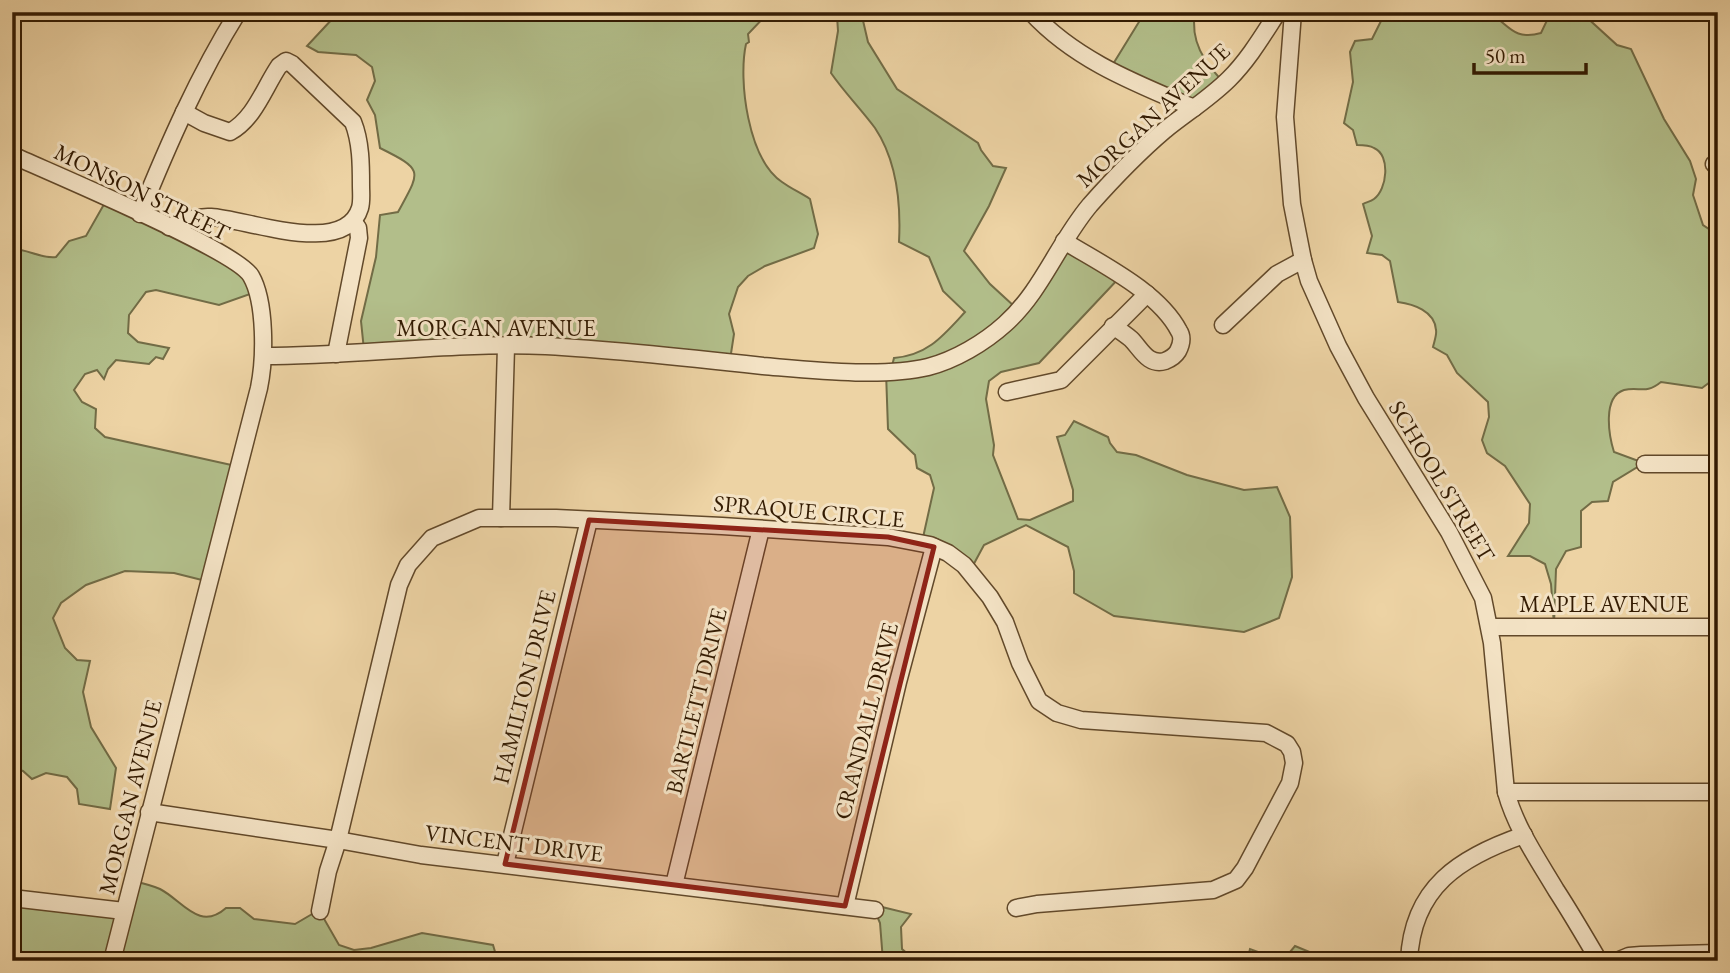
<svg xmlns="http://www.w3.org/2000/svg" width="1730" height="973" font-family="'EB Garamond',serif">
  <rect width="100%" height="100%" fill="#edd3a4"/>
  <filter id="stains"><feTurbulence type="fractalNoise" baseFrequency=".00286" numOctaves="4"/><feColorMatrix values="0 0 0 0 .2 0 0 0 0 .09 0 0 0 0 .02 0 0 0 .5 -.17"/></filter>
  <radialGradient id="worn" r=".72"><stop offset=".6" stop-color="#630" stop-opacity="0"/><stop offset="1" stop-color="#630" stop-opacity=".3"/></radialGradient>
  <g fill="#b2be8a" stroke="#726c46" stroke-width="2">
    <path d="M335,12H769L748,34L749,42L746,44C738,80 748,159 782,182C790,188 801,193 810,199L818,234L814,248L765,266L748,276L738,287L729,314L734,334L730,360L543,345L364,350L361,321L376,257L380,215L398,212C421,170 424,170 380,148L375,115L367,100L375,81L372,67L356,55L318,52L307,46L335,16Z"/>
    <path d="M833,12H861L868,42L897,89L978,143L981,150L993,166L1006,168L989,206L964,251L990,284L1015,307L1060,246L1120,277L1039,363L1001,372L989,381L986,399L994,445L993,455L1018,519L1030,520L1073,501V490L1057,437L1065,435L1074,421L1108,437L1110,443L1117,452L1136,455L1187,475L1244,490L1277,487L1290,517L1292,577L1279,618L1244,632L1114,616L1074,593V571L1068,547L1026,525L984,545L970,571L922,542L934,488L930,475L917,468L915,455L888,429L886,372L892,366L894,358C928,355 943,336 965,312L943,291L929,257L899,242C901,204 897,161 875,128C861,109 844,92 831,73L838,31L837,16Z"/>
    <path d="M1142,12H1195C1190,42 1204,61 1223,82L1199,103L1110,69L1142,17Z"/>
    <path d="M1382,12C1415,12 1450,8 1482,12C1506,15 1508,43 1541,33L1551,12H1575L1584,15L1617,45L1631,49L1664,119L1690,161L1696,179L1693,195L1703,225L1712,231L1718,232V376L1702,388L1661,382C1645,395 1640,386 1624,390C1602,397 1609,436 1614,452L1644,463L1613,482L1608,501L1592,502L1581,511V547L1566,551L1556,569L1554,625L1551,584L1545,564L1530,556H1508L1529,523L1530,504L1505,466L1487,453L1482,440L1489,417L1488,402L1457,373L1447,355L1433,347C1434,342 1437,335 1436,330C1435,311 1413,304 1398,302L1390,261L1382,255L1367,253L1372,236L1363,204C1366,202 1370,202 1374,199C1387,190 1391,155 1374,148C1369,145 1362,145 1357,145L1353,130L1344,123L1353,82L1350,52L1355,41L1372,39L1382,19Z"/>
    <path d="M107,199L239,266L253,293L219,305L156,290L146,292L129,315L128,333L138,342L169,348L163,359L156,357L149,364L116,360L108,369L104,379L97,370L85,374L74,390L82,402L96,409L95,428L105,437L236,466L206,581L174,573L125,571L86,585L61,603L53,618L65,648L77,660L90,661L83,692L91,727L116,768L110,809L79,804L77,789L67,777L46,773L32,779L23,771L12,768C12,753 27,736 12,722V249C28,249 41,259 56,257L69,241L86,236Z"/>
    <path d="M133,881C142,883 151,885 160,889C182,900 199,932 226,908H240L254,919L295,924L319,910L339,945L354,950L371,948L422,933L493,945L496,955L508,961H12V897L120,910Z"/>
    <polygon points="882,907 911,914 901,927 902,949 916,961 883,961 880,923 874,909"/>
    <polygon points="1295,946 1312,953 1308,961 1247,961 1250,949 1269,956 1285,958"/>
  </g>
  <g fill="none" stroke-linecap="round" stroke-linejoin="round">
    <defs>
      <g id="minor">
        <path d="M1031,12C1075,60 1135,83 1194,108"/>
        <path d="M1293,12L1285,117L1292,204L1303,260L1309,281L1338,346L1366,398L1449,532L1483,598L1492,643L1506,792C1516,828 1537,858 1556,890C1571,913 1585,937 1599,961"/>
        <path d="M12,155C51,173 236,250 251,276C266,302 265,359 259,388L112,961"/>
        <polyline points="1714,164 1718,162"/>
        <path d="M140,214C168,145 198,76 238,12"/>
        <path d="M169,227C182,222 196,216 211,217C247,219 345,258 360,208C362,201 361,193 361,186C361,165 361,142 353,122L292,64L286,61L279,66C264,88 255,118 230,132L204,123L184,112"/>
        <path d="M1064,241C1101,264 1158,291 1179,331C1183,337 1181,345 1178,351C1175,356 1170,359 1165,361C1148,366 1141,349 1131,339C1125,334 1119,330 1113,326"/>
        <polyline points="1223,325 1277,274 1303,260"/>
        <polyline points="336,354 359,238 358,228 353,221"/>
        <path d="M264,356C357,356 452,342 546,346C618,350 691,358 763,366C811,370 882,378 928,367C955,360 984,343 1005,324C1042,291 1058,243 1090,205C1113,179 1138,153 1165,130C1186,113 1210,98 1229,79C1249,59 1263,35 1278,12"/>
        <polyline points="1007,392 1061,380 1147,294"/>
        <polyline points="1645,464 1718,464"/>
        <polyline points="501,518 506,347"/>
        <polyline points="1490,627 1718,627"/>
        <polyline points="1506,792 1718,792"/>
        <polyline points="149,812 338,840 421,855 875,910"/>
        <polyline points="505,864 589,520"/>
        <polyline points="674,885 761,529"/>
        <polyline points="12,898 124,911"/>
        <polyline points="845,906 898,682 934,547"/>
        <polyline points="320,911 328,871 338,840 399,585 408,565 432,538 479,518 556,518 722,526 888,537 930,545 948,553 964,565 990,597 1005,622 1020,663 1039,701 1057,713 1081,720 1266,733 1287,744 1292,752 1294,763 1290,783 1245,868 1236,880 1213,890 1037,904 1016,908"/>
        <path d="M1409,961C1412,887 1460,857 1524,835"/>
        <polyline points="1617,961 1629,956 1641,955 1718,953"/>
      </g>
    </defs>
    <use href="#minor" stroke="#62492a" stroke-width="19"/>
    <use href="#minor" stroke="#f3e2c4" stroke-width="16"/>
  </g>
  <path fill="#8f2418" fill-opacity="0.2" stroke="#8f2418" stroke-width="5" stroke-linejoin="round" d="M589,520L888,537L934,547L845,906L505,864Z"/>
  <g text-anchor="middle" stroke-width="6" stroke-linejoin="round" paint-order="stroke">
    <g font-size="23" fill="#331b02" stroke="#f3e2c4">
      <text transform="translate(1153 115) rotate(-43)" y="8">MORGAN AVENUE</text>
      <text transform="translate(142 192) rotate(26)" y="8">MONSON STREET</text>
      <text x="496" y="336">MORGAN AVENUE</text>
      <text transform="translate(1442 481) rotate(59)" y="8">SCHOOL STREET</text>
      <text transform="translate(809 511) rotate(5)" y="8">SPRAQUE CIRCLE</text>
      <text x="1604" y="612">MAPLE AVENUE</text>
      <text transform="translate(524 687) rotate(-76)" y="8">HAMILTON DRIVE</text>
      <text transform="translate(696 701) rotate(-76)" y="8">BARTLETT DRIVE</text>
      <text transform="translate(866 721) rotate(-76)" y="8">CRANDALL DRIVE</text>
      <text transform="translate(130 797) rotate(-76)" y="8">MORGAN AVENUE</text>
      <text transform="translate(514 843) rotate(7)" y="8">VINCENT DRIVE</text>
    </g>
  </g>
  <rect width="1730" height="973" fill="none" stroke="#edd3a4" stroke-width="42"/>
  <rect x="14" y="14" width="1702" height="945" fill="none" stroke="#331b02" stroke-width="3.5"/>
  <rect x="21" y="21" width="1688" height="931" fill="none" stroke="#331b02" stroke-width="2"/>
  <path d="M1474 63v10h112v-10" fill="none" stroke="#331b02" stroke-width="3.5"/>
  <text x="1485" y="63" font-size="21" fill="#331b02" stroke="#f3e2c4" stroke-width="5" paint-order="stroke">50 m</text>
  <rect width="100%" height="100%" filter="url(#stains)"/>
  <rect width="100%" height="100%" fill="url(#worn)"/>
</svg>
